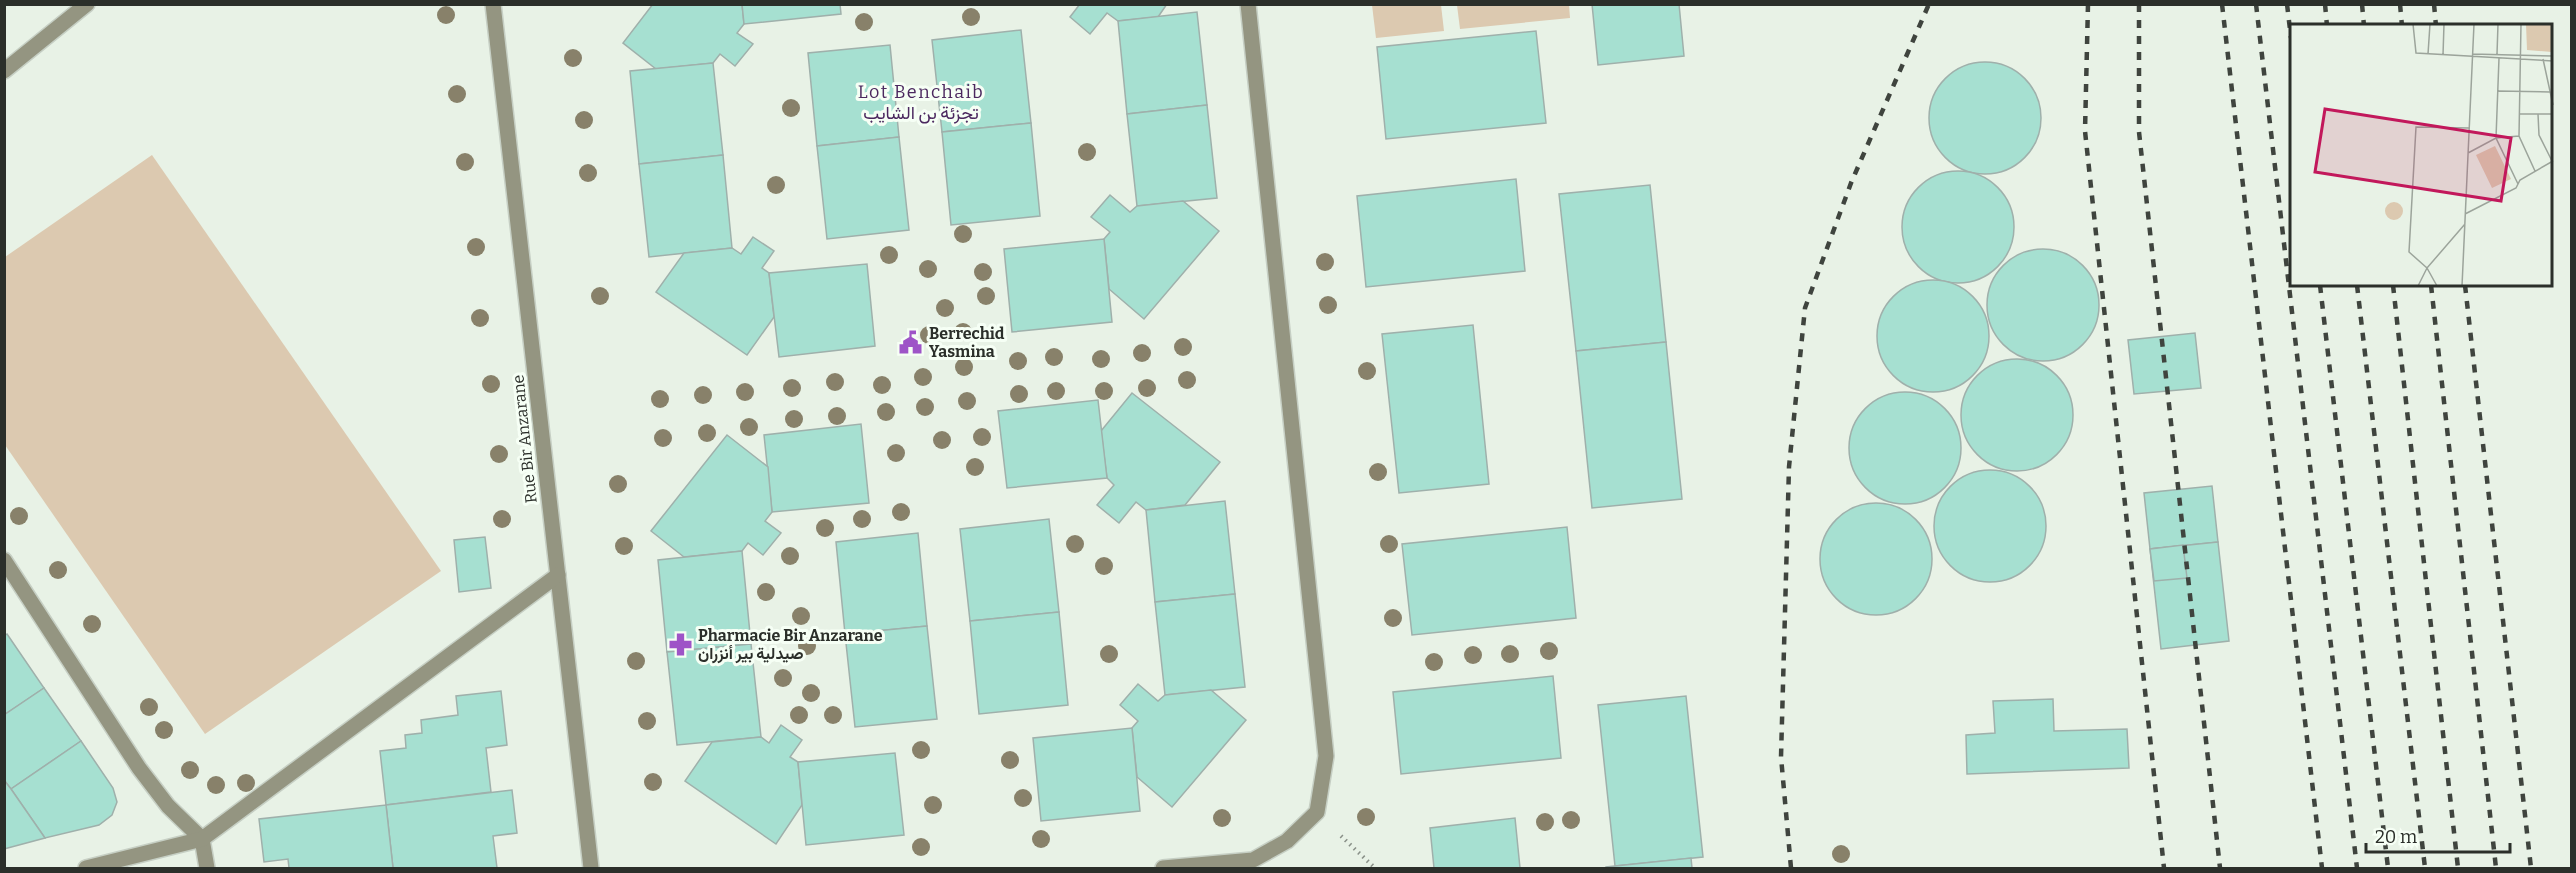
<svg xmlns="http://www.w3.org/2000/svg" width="2576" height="873" font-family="Bitter,Vazirmatn,serif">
  <rect width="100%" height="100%" fill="#e8f2e6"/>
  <g fill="#dcc9b0">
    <polygon points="1372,5 1441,5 1444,31 1376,38"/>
    <polygon points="1457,5 1569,5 1570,18 1460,29"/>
    <polygon points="152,155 441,571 205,734 5,445 5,257"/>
  </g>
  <g fill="#a6e0d1" stroke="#9fb0ab" stroke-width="1.5">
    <polygon points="653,4 742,4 744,24 737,33 753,44 735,66 720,54 713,63 656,69 623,43"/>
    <polygon points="742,4 840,4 841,14 744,24"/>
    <polygon points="1080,4 1167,4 1158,17 1118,21 1107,13 1090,34 1070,17"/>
    <polygon points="1592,4 1679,4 1684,56 1598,65"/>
    <polygon points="1197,12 1207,105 1127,114 1118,21"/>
    <polygon points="1021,30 1031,123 942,132 932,40"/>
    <polygon points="1536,31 1546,123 1386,139 1377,47"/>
    <polygon points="890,45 899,137 817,146 808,53"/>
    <circle cx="1985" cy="118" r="56"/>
    <polygon points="713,63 723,155 639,164 630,71"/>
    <polygon points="1207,105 1217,198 1137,206 1127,114"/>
    <polygon points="1031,123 1040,216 951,225 942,132"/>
    <polygon points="899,137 909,230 827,239 817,146"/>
    <polygon points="723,155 732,248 649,257 639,164"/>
    <circle cx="1958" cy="227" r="56"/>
    <polygon points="1516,179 1525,271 1366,287 1357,196"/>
    <polygon points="1650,185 1666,342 1576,351 1559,194"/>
    <polygon points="1110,195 1130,212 1137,206 1183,201 1219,231 1144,319 1109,289 1104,239 1110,232 1091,217"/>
    <polygon points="753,237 774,251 762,268 769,273 774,317 747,355 656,292 684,253 732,248 741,254"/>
    <polygon points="1104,239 1112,322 1012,332 1004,249"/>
    <circle cx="2043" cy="305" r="56"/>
    <polygon points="867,264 875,346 779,357 769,273"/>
    <circle cx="1933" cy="336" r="56"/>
    <polygon points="1473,325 1489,484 1399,493 1382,334"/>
    <polygon points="2195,333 2201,388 2134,394 2128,340"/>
    <polygon points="1666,342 1682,499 1592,508 1576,351"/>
    <circle cx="2017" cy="415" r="56"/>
    <circle cx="1905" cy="448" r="56"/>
    <polygon points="1132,393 1220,462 1185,505 1146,510 1136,502 1119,523 1097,505 1114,485 1107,478 1101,431"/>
    <polygon points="1098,400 1107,478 1007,488 998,411"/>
    <polygon points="861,424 869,503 772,512 764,435"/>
    <polygon points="727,435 768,467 772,512 765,521 781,533 763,555 748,543 742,551 684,557 651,531"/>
    <circle cx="1990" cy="526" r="56"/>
    <polygon points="2212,486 2218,542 2150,549 2144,493"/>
    <polygon points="1225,501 1235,594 1155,602 1146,510"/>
    <circle cx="1876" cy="559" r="56"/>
    <polygon points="1049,519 1059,612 970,621 960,529"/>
    <polygon points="1567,527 1576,618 1412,635 1402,544"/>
    <polygon points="918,533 927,626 845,634 836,542"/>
    <polygon points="485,537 491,588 459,592 454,540"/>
    <polygon points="2218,542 2229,641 2161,649 2150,549"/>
    <polygon points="2183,545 2187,578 2154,581 2150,549"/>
    <polygon points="742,551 751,644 667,652 658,560"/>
    <polygon points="1235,594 1245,687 1165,695 1155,602"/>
    <polygon points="1059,612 1068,705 979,714 970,621"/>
    <polygon points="927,626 937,719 855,727 845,634"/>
    <polygon points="7,634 44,688 4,715 4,636"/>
    <polygon points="751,644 761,737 677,745 667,652"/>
    <polygon points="1553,676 1561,758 1401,774 1393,692"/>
    <polygon points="1138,684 1158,701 1165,695 1211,690 1246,720 1172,807 1137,777 1132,728 1138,721 1120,705"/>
    <polygon points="44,688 81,741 11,789 4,780 4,715"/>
    <polygon points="501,691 507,745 486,748 491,792 386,805 380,751 406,748 405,735 422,733 421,720 458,715 456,696"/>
    <polygon points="1686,696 1703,857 1615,866 1598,705"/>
    <polygon points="2053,699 2054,731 2127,729 2129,768 1967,774 1966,735 1995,733 1993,701"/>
    <polygon points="781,725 802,740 790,757 798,762 802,805 776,844 685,781 712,742 761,737 769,743"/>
    <polygon points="1132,728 1140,811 1041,821 1033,738"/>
    <polygon points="81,741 113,788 117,802 112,815 99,825 45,838 11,789"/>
    <polygon points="895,753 904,835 806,845 798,762"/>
    <polygon points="4,780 11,789 45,838 4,849"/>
    <polygon points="512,790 517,833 493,836 497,868 393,868 386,805"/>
    <polygon points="386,805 393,868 289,868 288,859 264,862 259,819"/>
    <polygon points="1515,818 1520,868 1434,868 1430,828"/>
    <polygon points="1691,858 1692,868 1606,868 1606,867"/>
  </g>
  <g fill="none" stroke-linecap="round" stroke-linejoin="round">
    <defs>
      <g id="minor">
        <polyline points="493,4 591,868"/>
        <polyline points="4,71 87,4"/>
        <polyline points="4,560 139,768 168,806 202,839 207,868"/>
        <polyline points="86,868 202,839 558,575"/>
        <polyline points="1163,868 1253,860 1287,841 1317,812 1326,756 1248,4"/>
      </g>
    </defs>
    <use href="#minor" stroke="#c6cfc4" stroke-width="18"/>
    <polyline stroke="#899088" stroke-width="4" stroke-dasharray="1.5 4.5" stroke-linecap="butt" points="1341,836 1375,868"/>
    <use href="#minor" stroke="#949581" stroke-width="15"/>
    <g stroke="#3f443e" stroke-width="4.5" stroke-dasharray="8 8" stroke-linecap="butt">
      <polyline points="2088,4 2085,131 2164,868"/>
      <polyline points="2139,4 2139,132 2220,868"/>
      <polyline points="2222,4 2322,868"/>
      <polyline points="2256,4 2357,868"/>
      <polyline points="2287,4 2291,38"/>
      <polyline points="2325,4 2327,26"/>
      <polyline points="2362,4 2364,26"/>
      <polyline points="2400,4 2402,26"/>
      <polyline points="2434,4 2436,26"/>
      <polyline points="2320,285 2388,868"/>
      <polyline points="2357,285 2425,868"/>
      <polyline points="2393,285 2458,868"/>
      <polyline points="2431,285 2496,868"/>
      <polyline points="2465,285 2531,868"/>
      <polyline points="1791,868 1781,757 1789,467 1805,308 1851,183 1929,4"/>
    </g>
  </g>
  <g fill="#88816a">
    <circle cx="446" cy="15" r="9"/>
    <circle cx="971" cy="17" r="9"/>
    <circle cx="864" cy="22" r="9"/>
    <circle cx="573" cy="58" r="9"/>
    <circle cx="457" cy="94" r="9"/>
    <circle cx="791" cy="108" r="9"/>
    <circle cx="584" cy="120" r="9"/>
    <circle cx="1087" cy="152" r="9"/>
    <circle cx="465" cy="162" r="9"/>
    <circle cx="588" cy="173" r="9"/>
    <circle cx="776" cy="185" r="9"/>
    <circle cx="963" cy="234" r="9"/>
    <circle cx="476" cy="247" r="9"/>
    <circle cx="889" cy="255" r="9"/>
    <circle cx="1325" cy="262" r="9"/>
    <circle cx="928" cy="269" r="9"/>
    <circle cx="983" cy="272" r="9"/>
    <circle cx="600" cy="296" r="9"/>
    <circle cx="986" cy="296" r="9"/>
    <circle cx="1328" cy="305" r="9"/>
    <circle cx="945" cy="308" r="9"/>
    <circle cx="480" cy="318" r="9"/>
    <circle cx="963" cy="332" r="9"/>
    <circle cx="929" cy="335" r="9"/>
    <circle cx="1183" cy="347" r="9"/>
    <circle cx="1142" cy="353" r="9"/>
    <circle cx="1054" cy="357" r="9"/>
    <circle cx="1101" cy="359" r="9"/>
    <circle cx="1018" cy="361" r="9"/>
    <circle cx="964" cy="367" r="9"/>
    <circle cx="1367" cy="371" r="9"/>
    <circle cx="923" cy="377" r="9"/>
    <circle cx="1187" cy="380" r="9"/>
    <circle cx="835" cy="382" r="9"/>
    <circle cx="491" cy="384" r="9"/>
    <circle cx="882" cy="385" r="9"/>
    <circle cx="792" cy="388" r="9"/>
    <circle cx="1147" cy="388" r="9"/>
    <circle cx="1056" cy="391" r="9"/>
    <circle cx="1104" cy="391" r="9"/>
    <circle cx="745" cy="392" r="9"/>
    <circle cx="1019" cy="394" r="9"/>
    <circle cx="703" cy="395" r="9"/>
    <circle cx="660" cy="399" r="9"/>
    <circle cx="967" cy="401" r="9"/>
    <circle cx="925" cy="407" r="9"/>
    <circle cx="886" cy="412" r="9"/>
    <circle cx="837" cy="416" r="9"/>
    <circle cx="794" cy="419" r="9"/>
    <circle cx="749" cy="427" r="9"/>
    <circle cx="707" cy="433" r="9"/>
    <circle cx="982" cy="437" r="9"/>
    <circle cx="663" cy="438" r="9"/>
    <circle cx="942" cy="440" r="9"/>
    <circle cx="896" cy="453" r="9"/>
    <circle cx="499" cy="454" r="9"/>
    <circle cx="975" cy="467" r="9"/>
    <circle cx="1378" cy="472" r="9"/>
    <circle cx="618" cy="484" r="9"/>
    <circle cx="901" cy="512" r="9"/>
    <circle cx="19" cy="516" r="9"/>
    <circle cx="502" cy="519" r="9"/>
    <circle cx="862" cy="519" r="9"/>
    <circle cx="825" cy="528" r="9"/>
    <circle cx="1075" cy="544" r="9"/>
    <circle cx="1389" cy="544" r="9"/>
    <circle cx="624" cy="546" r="9"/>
    <circle cx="790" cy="556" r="9"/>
    <circle cx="1104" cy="566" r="9"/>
    <circle cx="58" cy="570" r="9"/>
    <circle cx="766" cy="592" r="9"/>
    <circle cx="801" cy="616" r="9"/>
    <circle cx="1393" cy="618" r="9"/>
    <circle cx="92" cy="624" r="9"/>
    <circle cx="807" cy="646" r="9"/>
    <circle cx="1549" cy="651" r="9"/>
    <circle cx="1109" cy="654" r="9"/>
    <circle cx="1510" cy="654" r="9"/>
    <circle cx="1473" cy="655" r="9"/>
    <circle cx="636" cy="661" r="9"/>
    <circle cx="1434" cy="662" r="9"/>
    <circle cx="783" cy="678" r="9"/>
    <circle cx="811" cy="693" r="9"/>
    <circle cx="149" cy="707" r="9"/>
    <circle cx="799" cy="715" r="9"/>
    <circle cx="833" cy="715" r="9"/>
    <circle cx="647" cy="721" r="9"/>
    <circle cx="164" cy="730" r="9"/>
    <circle cx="921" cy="750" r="9"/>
    <circle cx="1010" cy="760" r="9"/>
    <circle cx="190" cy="770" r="9"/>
    <circle cx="653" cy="782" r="9"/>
    <circle cx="246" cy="783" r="9"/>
    <circle cx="216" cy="785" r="9"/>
    <circle cx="1023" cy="798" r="9"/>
    <circle cx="933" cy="805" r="9"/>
    <circle cx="1366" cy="817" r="9"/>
    <circle cx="1222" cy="818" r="9"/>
    <circle cx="1571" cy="820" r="9"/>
    <circle cx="1545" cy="822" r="9"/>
    <circle cx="1041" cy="839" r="9"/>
    <circle cx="921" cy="847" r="9"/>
    <circle cx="1841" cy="854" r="9"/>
  </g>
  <defs>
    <symbol id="civic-bare" viewBox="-9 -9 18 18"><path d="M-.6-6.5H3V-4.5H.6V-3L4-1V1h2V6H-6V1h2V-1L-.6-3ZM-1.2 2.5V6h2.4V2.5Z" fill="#9e54c7" stroke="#f6fff5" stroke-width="2.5" paint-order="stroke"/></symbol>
    <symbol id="pharmacy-bare" viewBox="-9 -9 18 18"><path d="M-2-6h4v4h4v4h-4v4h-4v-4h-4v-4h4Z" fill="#9e54c7" stroke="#f6fff5" stroke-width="2.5" paint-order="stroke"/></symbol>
  </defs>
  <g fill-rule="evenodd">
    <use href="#civic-bare" x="894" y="326" width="33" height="33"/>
    <use href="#pharmacy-bare" x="664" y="628" width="33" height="33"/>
  </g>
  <g text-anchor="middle" stroke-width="6" stroke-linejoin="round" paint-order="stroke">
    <g font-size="16" font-weight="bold" fill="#2b2f2a" stroke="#f6fff5" text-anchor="start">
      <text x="929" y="339">Berrechid<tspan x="929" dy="18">Yasmina</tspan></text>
      <text x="698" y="641">Pharmacie Bir Anzarane<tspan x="698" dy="18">صيدلية بير أنزران</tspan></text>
    </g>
    <g font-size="16" fill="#2b2f2a" stroke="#f6fff5">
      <text transform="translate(524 439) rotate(-96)" y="6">Rue Bir Anzarane</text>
    </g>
    <g font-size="18" letter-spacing="1.5" fill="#4b285f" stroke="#f6fff5">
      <text x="921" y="98">Lot Benchaib<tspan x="921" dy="21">تجزئة بن الشايب</tspan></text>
    </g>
  </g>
  <g transform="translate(2290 24)">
    <rect width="262" height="262" fill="#e8f2e6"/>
    <path d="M236,0H262V28L237,26ZM205,122L221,155L202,164L186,131ZM95 187a9 9 0 1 1 18 0a9 9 0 1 1-18 0Z" fill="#dcc9b0"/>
    <path fill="none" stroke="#9ca49b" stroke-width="1.5" d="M123,0L126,29L263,37M231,0L229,112L245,147M138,30L140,0M182,30L263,32M207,30L208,0M153,31L154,0M209,34L206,114L228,160M253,35L263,81M207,67L260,68M230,90H263M248,90L249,111L262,137M178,129L206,114L229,112M175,190L226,164L230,156L263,137M175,200L137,244L119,228L126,103L179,104M128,262L137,244L147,262M172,262L184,0"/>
    <path fill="#c2185b" fill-opacity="0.15" stroke="#c2185b" stroke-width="3" d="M35,85L221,114L211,177L25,148Z"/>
    <rect width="262" height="262" fill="none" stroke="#2b2f2a" stroke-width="3"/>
  </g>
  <rect width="2576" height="873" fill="none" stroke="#2b2f2a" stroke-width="12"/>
  <path d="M2366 843v9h144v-9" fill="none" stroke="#2b2f2a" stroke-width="3"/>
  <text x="2375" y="843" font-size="18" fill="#2b2f2a" stroke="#f6fff5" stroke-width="4.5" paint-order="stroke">20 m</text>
</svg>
